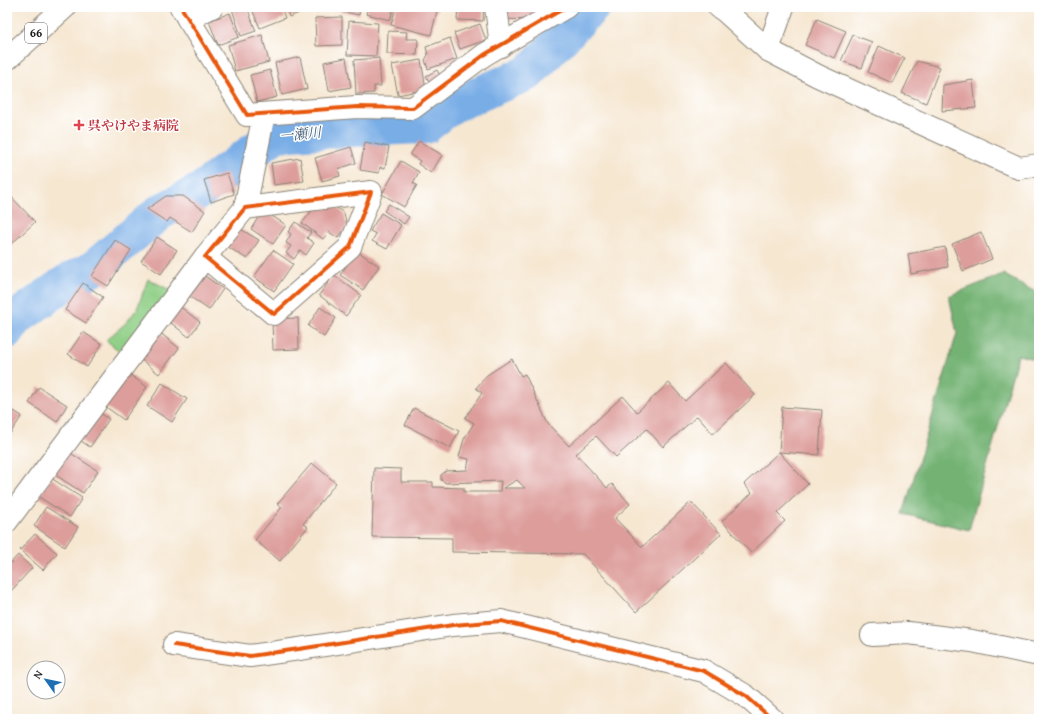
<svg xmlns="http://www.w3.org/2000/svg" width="1046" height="726" font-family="'Gentium Book Plus','Noto Serif JP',serif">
  <rect width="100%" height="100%" fill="#fff"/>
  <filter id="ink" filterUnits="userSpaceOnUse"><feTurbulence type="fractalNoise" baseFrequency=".025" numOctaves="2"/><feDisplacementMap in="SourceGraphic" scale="8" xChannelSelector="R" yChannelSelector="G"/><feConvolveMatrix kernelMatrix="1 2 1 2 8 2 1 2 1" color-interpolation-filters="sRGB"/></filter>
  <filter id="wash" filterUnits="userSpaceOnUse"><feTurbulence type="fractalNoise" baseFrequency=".012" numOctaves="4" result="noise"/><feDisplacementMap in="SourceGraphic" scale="16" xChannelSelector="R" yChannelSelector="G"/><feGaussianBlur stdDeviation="0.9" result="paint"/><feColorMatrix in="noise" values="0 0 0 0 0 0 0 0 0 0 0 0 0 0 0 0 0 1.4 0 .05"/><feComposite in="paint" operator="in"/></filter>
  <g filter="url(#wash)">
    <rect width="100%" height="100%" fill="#f6e7d1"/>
    <polygon fill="#8fcf86" stroke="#567651" points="148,279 174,292 124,355 106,340 126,323 137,309"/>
    <polygon fill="#73b273" stroke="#486748" points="1003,274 1039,294 1039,360 1018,355 969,530 903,514 957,333 949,296"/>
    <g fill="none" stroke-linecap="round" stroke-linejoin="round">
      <polyline stroke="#79ade6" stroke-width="36" points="7,331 15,319 67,282 94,268 160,212 200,191 276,134 351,129 426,126 451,106 528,73 592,7"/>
    </g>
    <g id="blocks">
      <g fill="#dd9e9b" fill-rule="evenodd">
        <polygon points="238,7 247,7 256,31 241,36 232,9"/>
        <polygon points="251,7 281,7 285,18 260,28"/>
        <polygon points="286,7 308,7 309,9 289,17"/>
        <polygon points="315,7 336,7 336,9 316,12"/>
        <polygon points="339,7 360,7 359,15 339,11"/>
        <polygon points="368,7 394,7 390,20 366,14"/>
        <polygon points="396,7 438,7 431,35 391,25"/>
        <polygon points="458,7 484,7 483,21 457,20"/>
        <polygon points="505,7 534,7 533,20 504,19"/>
        <polygon points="230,13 239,37 218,45 209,21"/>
        <polygon points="342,17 342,45 316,46 315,18"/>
        <polygon points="817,19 846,31 834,58 805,45"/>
        <polygon points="349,21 378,23 376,56 347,55"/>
        <polygon points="480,24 486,40 460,49 454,33"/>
        <polygon points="388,31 407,32 406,39 418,39 417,55 387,54"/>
        <polygon points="262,35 269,62 235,71 228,45"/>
        <polygon points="853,35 872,42 862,68 841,61"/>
        <polygon points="450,38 457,59 428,69 425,60 428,55 426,47"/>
        <polygon points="879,46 905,58 892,83 868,72"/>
        <polygon points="300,57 307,89 282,95 275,63"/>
        <polygon points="346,58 351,87 329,91 324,62"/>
        <polygon points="379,58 381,86 374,86 374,93 356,94 354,60"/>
        <polygon points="421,60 426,89 398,95 392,65"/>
        <polygon points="917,61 940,67 926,103 902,93"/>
        <polygon points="270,70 277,97 257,102 250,75"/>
        <polygon points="437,70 442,80 431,85 426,76"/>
        <polygon points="973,80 976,108 942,111 943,85"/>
        <polygon points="419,141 442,155 431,173 418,164 420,161 410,155"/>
        <polygon points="365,142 389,147 385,168 380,167 379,173 360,170"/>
        <polygon points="351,147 356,163 338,169 340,176 322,181 315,158"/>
        <polygon points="300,158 304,181 274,185 271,163"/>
        <polygon points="401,161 419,172 413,183 417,185 404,207 382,194"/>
        <polygon points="227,173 234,194 211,202 204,180"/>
        <polygon points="7,192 35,222 7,248"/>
        <polygon points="166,196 183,196 205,211 192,232 170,218 167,222 147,209"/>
        <polygon points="318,203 327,209 330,203 344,213 347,226 338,238 329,232 323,239 302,223"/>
        <polygon points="389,204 409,217 404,224 384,211"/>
        <polygon points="263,210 286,225 273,244 251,229"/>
        <polygon points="381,213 401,225 387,249 372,241 376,234 370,231"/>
        <polygon points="295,222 311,232 307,238 314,243 306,255 300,250 294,259 286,253 291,246 286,243 291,234 288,232"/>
        <polygon points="237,227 259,240 247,259 225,245"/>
        <polygon points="981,232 992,259 963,271 952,244"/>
        <polygon points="157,237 177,250 161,274 141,261"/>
        <polygon points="115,240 131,250 108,286 92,276"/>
        <polygon points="945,247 948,267 911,274 908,254"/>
        <polygon points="273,250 293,264 274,291 254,277"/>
        <polygon points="357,251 379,266 363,290 340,275"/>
        <polygon points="201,273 223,289 209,310 186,294"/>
        <polygon points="334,275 361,295 346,316 319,295"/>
        <polygon points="83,283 103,297 86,323 65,310"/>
        <polygon points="178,305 200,322 189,337 167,320"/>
        <polygon points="320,307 336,318 324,337 308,326"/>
        <polygon points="298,318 299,349 273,350 272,319"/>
        <polygon points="158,331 179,348 159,374 138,357"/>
        <polygon points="83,332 102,344 87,367 68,354"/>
        <path d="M512,359L521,376L525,374L548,424L569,446L623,396L637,412L669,383L685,401L726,363L755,395L713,434L697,416L663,447L647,429L616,457L596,436L576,454L607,488L612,484L630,504L615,518L642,547L691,502L721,534L636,612L583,554L452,552V538L372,537L374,468L401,469V482H433V487L464,488V492H500L501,481L446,483L441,480V475L446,471L467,470L469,459L459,457L464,439L474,423L465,418L482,393L476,388L487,375ZM517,480L525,488H503Z"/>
        <polygon points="125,371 147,387 124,420 102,404"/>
        <polygon points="162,383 187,399 172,422 147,406"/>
        <polygon points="39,387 67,405 57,422 29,403"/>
        <polygon points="7,407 22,416 7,438"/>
        <polygon points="782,407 822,410 819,455 779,452"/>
        <polygon points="414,408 459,431 450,448 405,425"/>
        <polygon points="94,409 109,419 90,447 75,437"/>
        <polygon points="69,452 98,471 83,493 54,474"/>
        <polygon points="779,452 808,484 777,513 785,521 751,553 722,521 752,493 744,484"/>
        <polygon points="312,463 336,483 303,524 308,527 280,561 255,540 282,507 277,504"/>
        <polygon points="51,478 82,498 70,517 39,497"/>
        <polygon points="46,507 78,527 65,547 34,526"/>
        <polygon points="35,534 57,553 43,570 20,550"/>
        <polygon points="18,555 32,568 11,591 7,587 7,567"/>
      </g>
    </g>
  </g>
  <g filter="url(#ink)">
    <use href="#blocks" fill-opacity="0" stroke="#898276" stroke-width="1"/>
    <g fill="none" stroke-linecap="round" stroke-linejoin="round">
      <defs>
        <g id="minor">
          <polyline points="181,7 247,115 357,107 413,108 484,55 566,7"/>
          <polyline points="496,7 501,46"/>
          <polyline points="719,7 725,11 768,50 818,76 1019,168 1039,165"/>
          <polyline points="188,19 212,7"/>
          <polyline points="768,50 783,7"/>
          <polygon points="371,192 350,247 274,314 205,257 245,208"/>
          <polyline points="245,208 264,114"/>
          <polyline points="7,521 205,257"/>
          <polyline points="872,635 908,633 972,641 1039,655"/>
          <polyline points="174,645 250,656 299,649 453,625 501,621 704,671 746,696 772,719"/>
        </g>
        <polyline id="primary" points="7,59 65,7"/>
      </defs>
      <use href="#minor" stroke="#898276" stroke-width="24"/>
      <use href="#primary" stroke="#898276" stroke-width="24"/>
      <use href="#minor" stroke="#fff" stroke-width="22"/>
      <use href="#primary" stroke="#fff" stroke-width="22"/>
      <defs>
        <g id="cycleway">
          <polyline points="181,7 247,115 357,107 413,108 484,55 566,7"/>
          <polygon points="371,192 350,247 274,314 205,257 245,208"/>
          <polyline points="174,645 250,656 299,649 453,625 501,621 704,671 746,696 772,719"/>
        </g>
      </defs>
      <use href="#cycleway" stroke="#fff" stroke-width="6"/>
      <use href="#cycleway" stroke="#e8590c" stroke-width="4"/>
    </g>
  </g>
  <path fill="#e0444e" stroke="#fff" stroke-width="1.5" d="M77 119h4v4h4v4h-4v4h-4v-4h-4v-4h4z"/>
  <g text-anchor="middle" stroke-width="3" stroke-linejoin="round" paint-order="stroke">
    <rect fill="#fff" stroke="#606060" stroke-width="1" x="25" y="23" width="22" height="20" rx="3"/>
    <g font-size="12" font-weight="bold" fill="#1c1c1c">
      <text x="36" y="37">66</text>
    </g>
    <g font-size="13" font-weight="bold" fill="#be3a42" stroke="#fff" text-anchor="start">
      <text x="88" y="130">呉やけやま病院</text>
    </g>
    <g font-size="14" font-style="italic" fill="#465d77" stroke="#fff">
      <text transform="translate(300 134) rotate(-6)" y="5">一瀬川</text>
    </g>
  </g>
  <rect width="1046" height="726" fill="none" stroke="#fff" stroke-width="24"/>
  <g transform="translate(46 680) rotate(303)"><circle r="19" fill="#ffffff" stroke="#a4a4a4"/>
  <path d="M0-3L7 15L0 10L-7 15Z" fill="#1f6fb2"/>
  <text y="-6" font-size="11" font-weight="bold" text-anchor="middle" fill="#1c1c1c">N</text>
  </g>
</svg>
